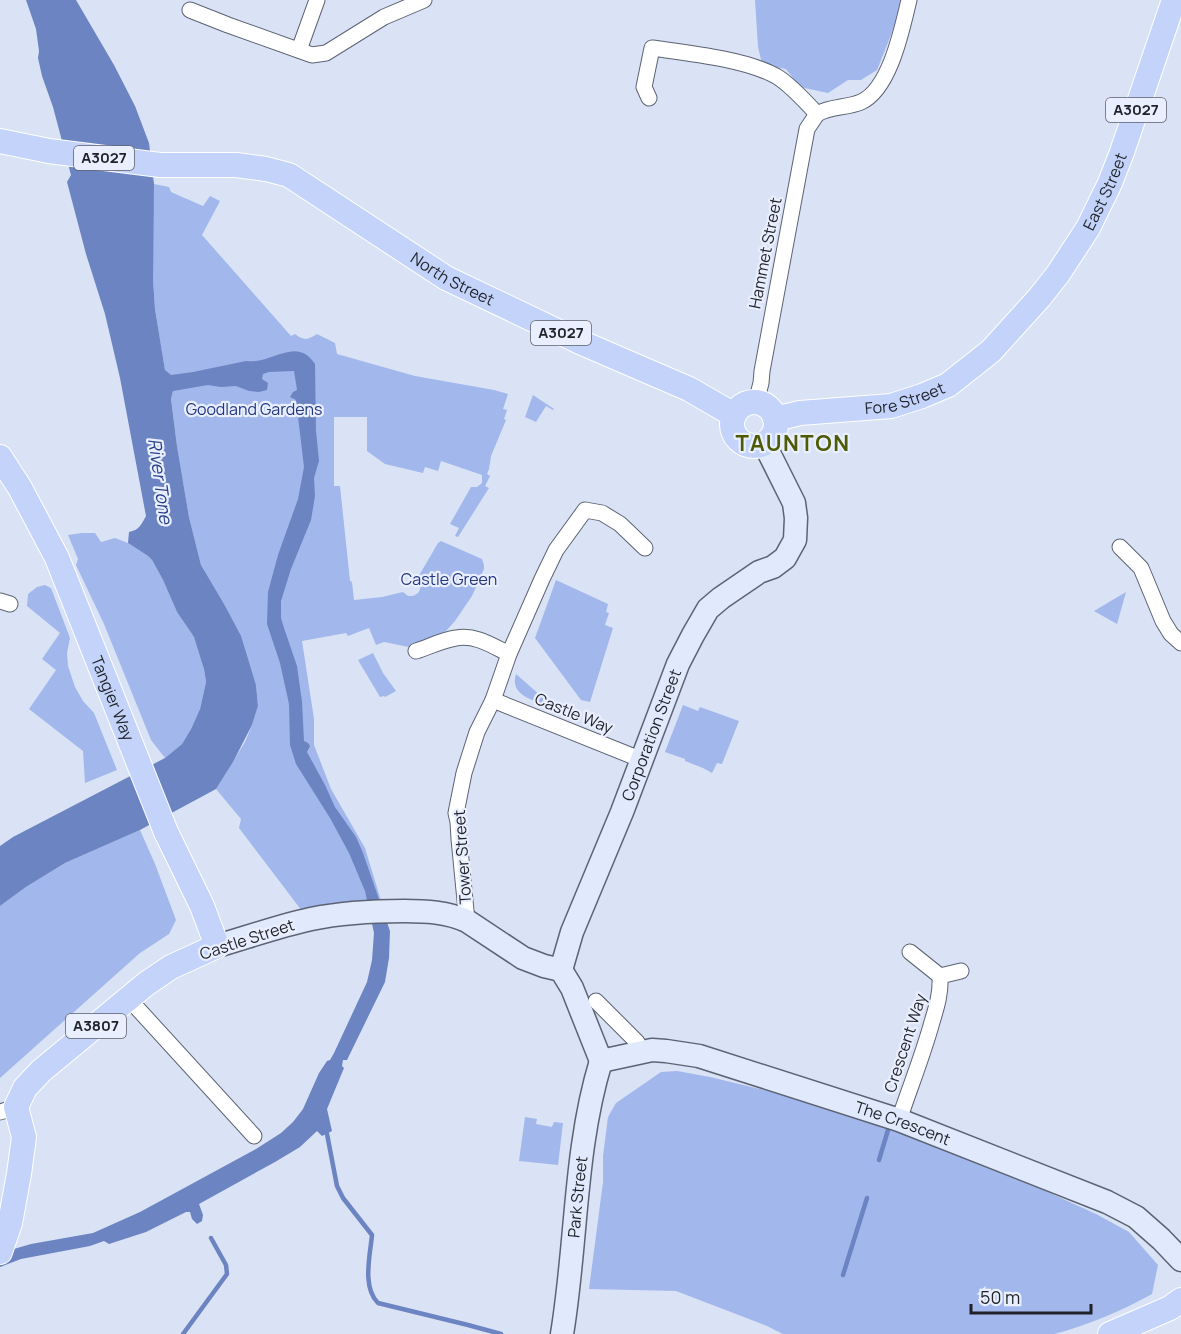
<svg xmlns="http://www.w3.org/2000/svg" width="1181" height="1334" font-family="Manrope,sans-serif">
  <rect width="100%" height="100%" fill="#dae2f5"/>
  <g fill="#a2b7eb">
    <polygon points="755,0 903,0 891,35 877,70 861,80 848,80 828,93 800,87 786,69 762,64 758,47"/>
    <path d="M154,184L169,187L171,192L203,206L210,196L220,201L202,235L291,336L295,334C304,341 308,340 317,334L335,343L337,354L415,376L494,390L508,394L503,409L507,410L504,419L506,420L491,456L489,469L487,474L490,476L485,486L489,488L458,537L455,536L459,528L450,524L471,487H477L482,483V475L441,461L438,471L425,467L423,473L385,464L367,451V417H334V486H340L350,581L352,582L354,600L382,597L403,592L408,596C419,597 424,588 417,579L438,543L441,541L482,559L484,565V569L472,596L455,621L446,631L409,647L384,642L376,645L369,628L348,636L346,633L302,641L314,719V745L331,789L365,848L382,904L302,911L239,828L241,819L216,789L245,742L252,725L258,706L256,685L240,636L223,602L201,565L189,517L177,446L171,399L173,391L165,370L155,309L153,280L152,236Z"/>
    <polygon points="533,395 554,409 553,410 546,406 536,422 525,417"/>
    <polygon points="82,533 95,533 101,542 115,538 128,543 148,556 152,560 163,580 177,612 194,637 201,657 204,669 206,682 200,709 191,729 182,744 165,758 151,740 104,624 76,565 78,559 68,535"/>
    <polygon points="556,580 608,604 606,612 609,613 605,625 613,628 590,702 581,700 535,638"/>
    <polygon points="45,585 51,588 70,638 67,653 68,666 75,687 83,701 94,713 117,770 85,783 83,751 29,709 56,670 42,659 60,633 27,606 28,594 37,587"/>
    <polygon points="1126,592 1117,624 1094,611"/>
    <polygon points="373,653 383,673 396,691 385,697 384,696 380,697 358,660"/>
    <path d="M516,674L549,703L548,706C533,700 509,695 516,674Z"/>
    <polygon points="683,705 698,711 700,707 739,721 722,764 717,763 712,773 703,768 685,761 685,759 665,752"/>
    <polygon points="140,830 155,864 176,920 169,934 140,953 0,1078 0,906 26,887 65,863"/>
    <path d="M677,1071L710,1077L831,1106L973,1158L1096,1214L1129,1232L1158,1265L1152,1294C1121,1311 1089,1325 1054,1334H783L767,1326L676,1291L589,1289L603,1182V1156L608,1117L616,1103L661,1072Z"/>
    <polygon points="525,1117 537,1119 536,1124 552,1127 554,1122 563,1123 558,1165 519,1161"/>
  </g>
  <path fill="#6c84c2" d="M26,0H76L114,65L135,106L149,143L154,184L153,280L155,309L165,370L171,375L193,372L246,361C272,365 296,335 315,364L316,431L319,461L314,478L315,496L311,520L291,569L281,601V618L284,628L297,666L302,702L304,741L308,743L310,746L307,752L325,785L335,807L356,837L363,853L390,931L389,958L385,982L347,1060H343L342,1066L344,1068L327,1109L332,1131L322,1136L317,1131L300,1147L275,1162L199,1204L203,1215L202,1221L197,1224L192,1219L190,1212H186L146,1232L109,1244L104,1241L90,1246L21,1259L0,1267V1253L31,1244L93,1233L140,1212L256,1149L281,1133L293,1122L303,1109L319,1073L327,1061L330,1060L334,1053L367,982L372,960L374,933L365,891L349,853L330,818L296,764L290,745L289,704L280,663L267,624L268,592L278,555L298,499L304,467L296,400L290,397L293,392L297,390L294,371L269,372L263,374L262,379L268,383L267,390L259,392L249,391L236,386L221,387L208,385L173,391L171,399L177,446L189,517L201,565L223,602L241,636L256,685L258,706L252,725L233,762L216,789L140,830L65,863L26,887L0,906V846L13,837L165,758L182,744L191,729L200,709L206,682L204,669L194,637L177,612L163,580L152,560L148,556L128,543L129,532C139,530 141,525 146,516L120,378L105,314L86,254L67,182L71,175L53,107L42,76L38,58L39,51L36,29Z"/>
  <g fill="none" stroke-linecap="round" stroke-linejoin="round">
    <g stroke="#6c84c2" stroke-width="4.5">
      <path d="M325,1130L327,1134L337,1186L343,1198L372,1235C370,1256 362,1287 378,1303L468,1325L501,1334"/>
      <polyline points="879,1160 888,1130"/>
      <polyline points="843,1275 867,1198"/>
      <polyline points="183,1334 227,1274 226,1265 211,1238"/>
    </g>
    <defs>
      <g id="street">
        <polyline points="190,10 228,25 312,55 326,53 384,17 424,0"/>
        <polyline points="299,50 317,0"/>
        <path d="M649,98L644,87L652,48C687,53 745,59 776,76C788,83 807,103 817,114"/>
        <path d="M817,114C830,106 847,108 861,102C890,89 902,29 909,0"/>
        <polyline points="756,402 761,383 762,371 807,129 817,114"/>
        <polyline points="1120,547 1141,568 1163,621 1171,634 1181,643"/>
        <polyline points="0,601 10,604"/>
        <path d="M416,651C429,647 442,640 456,638C475,634 493,646 509,654"/>
        <polyline points="493,700 642,760"/>
        <polyline points="467,921 459,839 458,822 456,813 464,773 477,732 493,700 509,654 542,579 556,550 585,510 602,513 620,524 645,548"/>
        <polyline points="910,952 940,976"/>
        <polyline points="128,998 254,1136"/>
        <polyline points="596,1001 637,1042 642,1052"/>
        <polyline points="0,1112 16,1107"/>
        <path d="M899,1120C910,1087 923,1055 932,1022C937,1006 941,992 940,976L961,971"/>
      </g>
      <g id="secondary">
        <path d="M217,946C248,937 279,926 311,919C340,913 374,911 404,911C426,911 447,912 467,921L523,958L544,966L561,970L572,988L601,1061"/>
        <path id="s1" d="M561,970L572,932L622,812L678,664L693,635L708,609L721,598L759,572L773,567L785,558L795,540L796,518L794,503L764,443"/>
        <path id="s2" d="M601,1061L652,1050L666,1051L699,1056L899,1120L1107,1202L1136,1217L1161,1239L1181,1260"/>
        <path id="s3" d="M562,1334C577,1244 574,1149 601,1061"/>
      </g>
      <g id="primary">
        <path id="s4" d="M0,141L49,151L160,165H236L266,169L289,175L446,278L580,342L689,389L734,415"/>
        <circle cx="754" cy="424" r="22"/>
        <path id="s5" d="M775,419L800,413L891,406L922,396L948,385L991,351L1039,298L1058,274L1088,228L1110,183L1122,152L1174,0"/>
        <path id="s6" d="M0,457L20,488L57,558L166,832L202,906L217,946L171,967L146,984L41,1071L25,1088L16,1107L24,1137L19,1174L10,1223L0,1252"/>
        <polyline points="1110,1334 1170,1308 1181,1300"/>
      </g>
    </defs>
    <use href="#street" stroke="#5c6373" stroke-width="17"/>
    <use href="#secondary" stroke="#5c6373" stroke-width="25"/>
    <use href="#primary" stroke="#fff" stroke-width="26"/>
    <use href="#street" stroke="#fff" stroke-width="15"/>
    <use href="#secondary" stroke="#e1e9fc" stroke-width="22"/>
    <use href="#primary" stroke="#c4d3fa" stroke-width="24"/>
  </g>
  <g text-anchor="middle" stroke-width="4.5" stroke-linejoin="round" paint-order="stroke">
    <g fill="#e9efff" stroke="#5c6068" stroke-width="1.5">
      <rect x="1106" y="98" width="60" height="24" rx="4.5"/>
      <rect x="74" y="146" width="60" height="24" rx="4.5"/>
      <rect x="531" y="321" width="60" height="24" rx="4.5"/>
      <rect x="66" y="1014" width="60" height="24" rx="4.5"/>
    </g>
    <g font-size="15" font-weight="bold" fill="#1f2228">
      <text x="1136" y="115">A3027</text>
      <text x="104" y="163">A3027</text>
      <text x="561" y="338">A3027</text>
      <text x="96" y="1031">A3807</text>
    </g>
    <g font-size="16" fill="#1f2228" stroke="#e9efff">
      <text dy="6" stroke="none"><textPath href="#s5" startOffset="430">East Street</textPath></text>
      <text transform="translate(765 253) rotate(-79)" y="6">Hammet Street</text>
      <text dy="6" stroke="none"><textPath href="#s4" startOffset="486">North Street</textPath></text>
      <text dy="6" stroke="none"><textPath href="#s5" startOffset="132">Fore Street</textPath></text>
      <text dy="6" stroke="none"><textPath href="#s6" startOffset="267">Tangier Way</textPath></text>
      <text transform="translate(574 713) rotate(22)" y="6">Castle Way</text>
      <text dy="6" stroke="none"><textPath href="#s1" startOffset="252">Corporation Street</textPath></text>
      <text transform="translate(462 857) rotate(-94)" y="6">Tower Street</text>
      <text transform="translate(247 939) rotate(-18)" y="6">Castle Street</text>
      <text transform="translate(905 1043) rotate(-72)" y="6">Crescent Way</text>
      <text dy="6" stroke="none"><textPath href="#s2" startOffset="314">The Crescent</textPath></text>
      <text dy="6" stroke="none"><textPath href="#s3" startOffset="138">Park Street</textPath></text>
    </g>
    <g font-size="16" fill="#223782" stroke="#e9efff">
      <text x="254" y="415">Goodland Gardens</text>
      <text x="449" y="585">Castle Green</text>
    </g>
    <g font-size="18" font-style="italic" fill="#29418c" stroke="#e9efff">
      <text transform="translate(160 481) rotate(82)" y="6">River Tone</text>
    </g>
    <g font-size="22" font-weight="bold" letter-spacing="1.5" fill="#4f5a05" stroke="#e9efff">
      <text x="793" y="451">TAUNTON</text>
    </g>
  </g>
  <path d="M971 1304v9h120v-9" fill="none" stroke="#1f2228" stroke-width="3"/>
  <text x="980" y="1304" font-size="18" fill="#1f2228" stroke="#e9efff" stroke-width="4.5" paint-order="stroke">50 m</text>
</svg>
